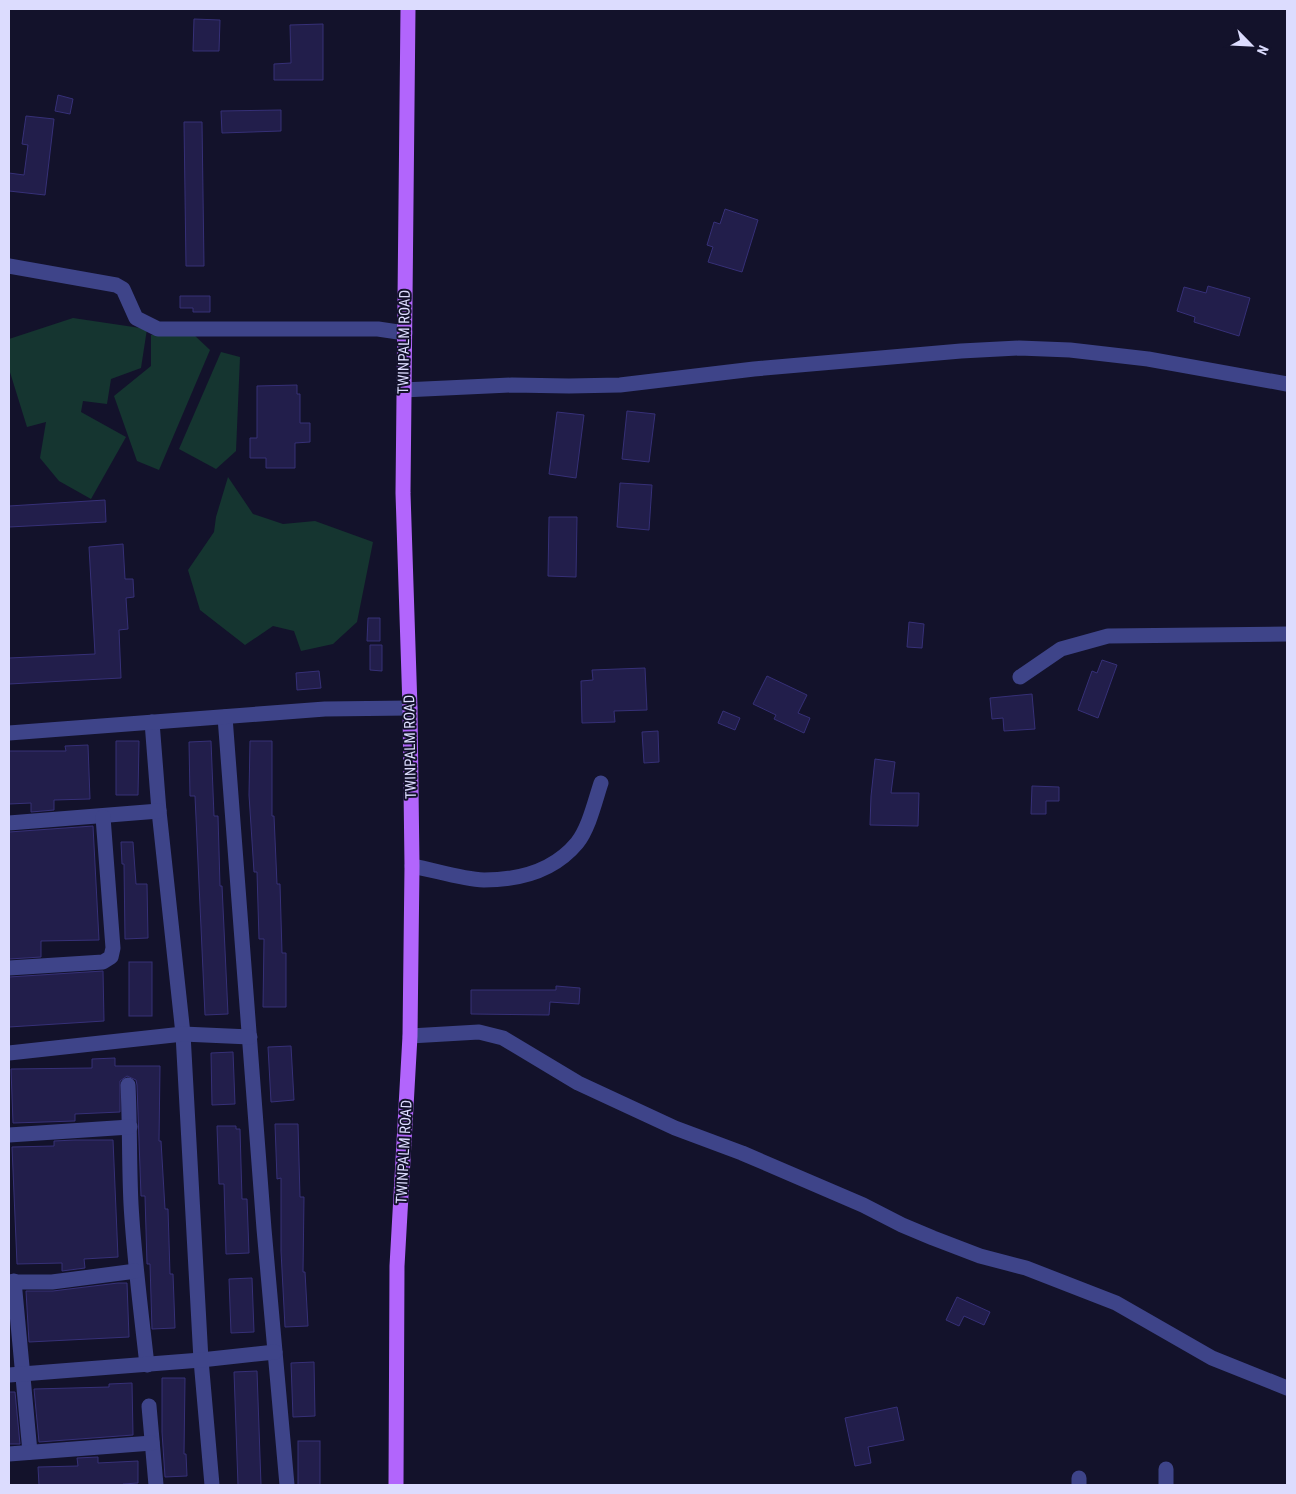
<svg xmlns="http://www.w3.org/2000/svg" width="1296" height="1494" font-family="'Roboto Condensed',sans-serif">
  <rect width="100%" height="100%" fill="#13122b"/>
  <g fill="#153530">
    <polygon points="73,318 147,329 141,368 111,379 107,404 83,401 81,412 126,437 91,499 59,481 40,458 46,422 27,427 9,369 9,339"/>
    <polygon points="193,334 210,350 159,470 137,461 114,396 151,366 151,335"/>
    <polygon points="221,352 240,357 236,451 216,469 179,449"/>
    <polygon points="228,477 253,514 283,524 315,521 373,542 357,622 333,644 301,651 294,631 273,626 245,645 200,610 188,570 214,532 216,517"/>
  </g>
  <g fill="#221e4b" stroke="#363077">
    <polygon points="194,19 220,20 219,51 193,51"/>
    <polygon points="323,24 323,80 274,80 274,64 291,63 290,25"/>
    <polygon points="58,95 73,99 70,114 55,111"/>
    <polygon points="281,110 281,131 222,133 221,111"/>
    <polygon points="26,116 54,119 45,195 9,191 9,173 24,175 28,145 22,144"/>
    <polygon points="184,122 202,122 204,266 186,266"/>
    <polygon points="725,209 758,220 742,272 708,262 713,247 707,245 714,222 720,224"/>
    <polygon points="1208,286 1250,298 1239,336 1194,322 1195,317 1177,311 1184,287 1206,293"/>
    <polygon points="180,296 210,296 210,312 193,312 193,308 180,308"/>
    <polygon points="297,385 297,394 300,394 300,423 310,423 310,442 295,443 295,468 266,468 266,458 250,458 250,438 257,438 257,386"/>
    <polygon points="627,411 655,414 649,462 622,459"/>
    <polygon points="557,412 584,415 576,478 549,474"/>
    <polygon points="620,483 652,485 649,530 617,527"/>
    <polygon points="105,500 106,522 9,527 9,506"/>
    <polygon points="549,517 577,517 576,577 548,576"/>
    <polygon points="123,544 125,579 133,579 134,597 126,598 128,629 119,630 121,678 9,684 9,658 95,654 89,547"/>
    <polygon points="368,618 380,618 380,641 367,641"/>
    <polygon points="909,622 924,624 922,648 907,647"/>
    <polygon points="370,645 382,645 382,671 370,670"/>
    <polygon points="1102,660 1117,665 1098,718 1078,710 1092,671 1097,673"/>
    <polygon points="645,668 647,710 614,711 615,722 582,723 581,681 593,680 592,670"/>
    <polygon points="319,671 321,688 297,690 296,673"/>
    <polygon points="767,676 807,695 798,713 810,718 804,733 774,719 776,715 753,704"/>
    <polygon points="1032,694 1035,729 1004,731 1003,718 992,719 990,698"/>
    <polygon points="723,711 740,718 735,730 718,723"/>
    <polygon points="658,731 659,762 644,763 642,732"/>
    <polygon points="116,741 139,741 138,795 116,795"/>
    <polygon points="211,741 214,816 218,816 220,886 222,886 228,1014 205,1015 195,796 190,796 189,742"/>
    <polygon points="250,741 272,741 272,816 274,816 277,884 280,884 282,953 286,953 286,1007 263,1007 264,939 259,939 257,872 254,872 249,795"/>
    <polygon points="88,745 90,799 54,800 54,810 31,812 31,803 9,804 9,751 66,751 65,746"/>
    <polygon points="875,759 895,762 891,793 919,793 918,826 870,825 871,796"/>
    <polygon points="1032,786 1059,787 1059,801 1046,801 1046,814 1031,814"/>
    <polygon points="93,826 99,940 41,941 41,957 9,959 9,832"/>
    <polygon points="121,842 133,842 136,884 147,884 148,938 125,939 124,864 122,864"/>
    <rect x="129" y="962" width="23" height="54"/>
    <polygon points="103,971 104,1021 9,1027 9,977"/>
    <polygon points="556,986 580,988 579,1004 550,1002 549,1015 471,1014 471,990 556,990"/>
    <polygon points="291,1046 294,1100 271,1102 268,1047"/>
    <polygon points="233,1052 235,1104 212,1105 211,1053"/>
    <polygon points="115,1058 115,1066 160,1066 159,1141 161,1141 165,1209 168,1209 170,1274 173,1274 175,1328 152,1329 150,1264 147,1264 145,1196 141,1196 137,1085 136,1080 127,1076 120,1081 120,1112 75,1114 75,1121 13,1123 11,1069 92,1068 92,1059"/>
    <polygon points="275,1124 298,1124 300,1197 304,1197 303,1272 305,1272 308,1326 285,1327 281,1251 281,1178 277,1179"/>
    <polygon points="217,1126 236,1126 236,1129 240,1129 242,1199 247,1199 249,1253 226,1254 224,1184 219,1184"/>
    <polygon points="75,1140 113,1140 118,1257 84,1259 85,1268 62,1271 62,1263 17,1264 12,1147 54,1146 54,1141"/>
    <polygon points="252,1278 254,1332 231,1333 229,1279"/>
    <polygon points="118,1283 127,1283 129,1337 29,1342 26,1291 53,1291"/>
    <polygon points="957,1297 990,1312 984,1325 964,1316 959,1326 946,1320"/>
    <polygon points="314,1362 315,1416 293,1417 291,1363"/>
    <polygon points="257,1371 261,1485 238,1485 234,1372"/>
    <polygon points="162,1378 185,1378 184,1454 186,1454 187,1476 165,1477 162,1432"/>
    <polygon points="132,1383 133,1435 39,1442 34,1389 109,1387 109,1384"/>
    <polygon points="9,1392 15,1392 20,1444 9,1444"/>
    <polygon points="897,1407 904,1440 868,1447 871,1463 855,1466 845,1418"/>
    <rect x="298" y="1441" width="22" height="44"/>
    <polygon points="98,1457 98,1463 138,1461 138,1483 123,1484 123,1485 39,1485 38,1467 78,1466 77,1458"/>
  </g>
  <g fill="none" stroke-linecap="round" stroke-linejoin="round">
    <g stroke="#3e4489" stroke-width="15">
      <polyline points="9,266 116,285 123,289 136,318 158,329 378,329 405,333"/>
      <polyline points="403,390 512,385 569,386 620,385 754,369 961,351 1019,348 1070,350 1148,359 1287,384"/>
      <polyline points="1020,677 1061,649 1108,636 1287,634"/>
      <polyline points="225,717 264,1229 287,1485"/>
      <polyline points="152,722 159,811 183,1034 201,1360 212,1485"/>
      <polyline points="9,733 325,709 410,708"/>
      <polyline points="9,823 159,811"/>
      <path d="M412,866C435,870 460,879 484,880C519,880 553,872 577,843C589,828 595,801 601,783"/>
      <polyline points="9,968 103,962 111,957 113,948 103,817"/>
      <polyline points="410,1036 479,1032 503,1038 578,1083 675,1128 742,1153 863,1205 902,1225 933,1238 980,1256 1026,1268 1116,1303 1212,1358 1287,1388"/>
      <polyline points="9,1053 183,1034 250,1037"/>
      <path d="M128,1085C130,1125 129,1164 131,1204C134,1258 141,1311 147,1365"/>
      <polyline points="9,1135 130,1127"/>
      <polyline points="14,1281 30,1452"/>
      <polyline points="9,1282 52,1282 136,1271"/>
      <polyline points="9,1375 201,1360 275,1352"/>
      <polyline points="149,1406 156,1485"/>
      <polyline points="9,1454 152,1443"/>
      <polyline points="1166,1469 1166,1485"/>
      <polyline points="1079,1485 1079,1478"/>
    </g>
    <polyline stroke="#b265fc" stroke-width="15" points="396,1485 397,1266 410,1036 412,866 410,708 403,493 408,9"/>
  </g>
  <g text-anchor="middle" stroke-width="4" stroke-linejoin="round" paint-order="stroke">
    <g font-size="15" fill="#dcdcfe" stroke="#13122b">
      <text transform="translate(404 342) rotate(-89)" y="5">TWINPALM ROAD</text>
      <text transform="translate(410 747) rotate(-91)" y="5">TWINPALM ROAD</text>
      <text transform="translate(404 1152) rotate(-87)" y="5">TWINPALM ROAD</text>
    </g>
  </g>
  <rect width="1296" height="1494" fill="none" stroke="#dcdcfe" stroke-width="20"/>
  <g transform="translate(1251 45) rotate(114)" stroke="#13122b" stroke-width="4" paint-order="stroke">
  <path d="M0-4L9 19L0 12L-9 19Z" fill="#dcdcfe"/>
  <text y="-8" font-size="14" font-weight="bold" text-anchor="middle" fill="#dcdcfe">N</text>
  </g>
</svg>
